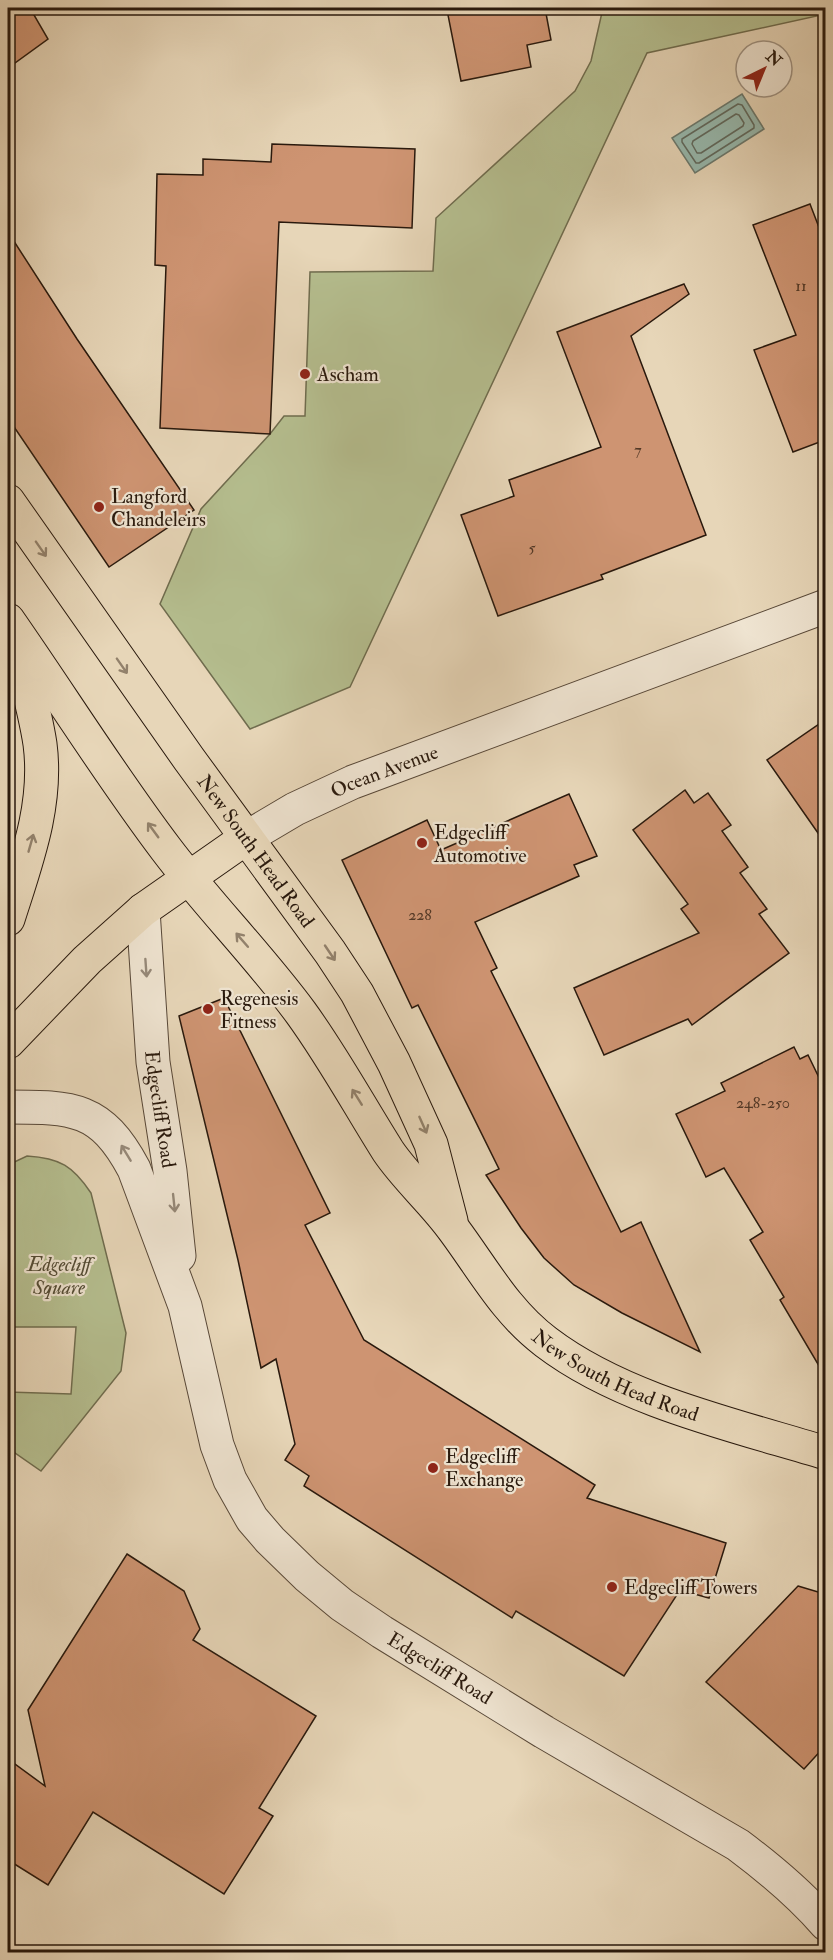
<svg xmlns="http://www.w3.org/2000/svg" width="833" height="1960" font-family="'IM FELL Double Pica',serif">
  <rect width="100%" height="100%" fill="#e7d6b8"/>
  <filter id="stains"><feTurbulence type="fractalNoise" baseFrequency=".00333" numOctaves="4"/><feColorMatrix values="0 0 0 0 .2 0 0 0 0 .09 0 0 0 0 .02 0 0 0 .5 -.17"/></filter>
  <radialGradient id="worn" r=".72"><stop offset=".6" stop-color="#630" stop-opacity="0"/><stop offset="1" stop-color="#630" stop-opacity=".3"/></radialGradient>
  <g fill="#b5be8f" stroke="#6f6c4e" stroke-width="1.5">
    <polygon points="603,8 825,8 826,14 647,53 350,687 250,729 160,604 201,509 270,434 284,416 305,416 310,272 433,271 436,218 575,91 591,61"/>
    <path d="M27,1156C60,1158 73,1166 91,1193L126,1333L121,1371L41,1471L8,1448V1392L71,1394L76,1327H8V1165Z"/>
  </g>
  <polygon fill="#97b9ae" stroke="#6b796e" stroke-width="1.5" points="742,94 764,129 695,173 672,138"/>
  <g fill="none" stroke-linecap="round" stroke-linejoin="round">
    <g stroke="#60695e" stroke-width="1.5">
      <polygon points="738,104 742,105 754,125 754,128 699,163 696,163 682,142 682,139"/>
      <polygon points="736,114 739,115 744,123 743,126 701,153 697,153 692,144 693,141"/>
    </g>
  </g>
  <g fill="#ce9472" stroke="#29190d" stroke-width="1.5">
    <polygon points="8,8 30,8 48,39 8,68"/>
    <polygon points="466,8 545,8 551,40 527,45 531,67 461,81 447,10"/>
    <polygon points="272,144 415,149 412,228 279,222 270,434 160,428 166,266 155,265 157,174 203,175 203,159 271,162"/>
    <polygon points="810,204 825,243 825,440 793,452 754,350 796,335 753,225"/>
    <polygon points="8,232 77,339 194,510 109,567 8,418"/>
    <polygon points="684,284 689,294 631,336 706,535 601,575 603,579 498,616 461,515 514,496 509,480 601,447 557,332"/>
    <polygon points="825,720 825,843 767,760"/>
    <polygon points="685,790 694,803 708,793 731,825 722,831 748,867 740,873 767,909 759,914 789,953 692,1025 688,1019 604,1055 574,988 699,933 681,909 688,904 633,830"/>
    <polygon points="569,794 597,856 574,865 579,876 475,922 497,968 491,971 621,1232 641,1222 700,1352 622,1313 574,1285 544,1258 521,1228 486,1175 499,1169 418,1005 412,1008 342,860 427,820 441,850"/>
    <polygon points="224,998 330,1213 305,1225 364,1340 595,1485 587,1498 726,1543 709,1598 680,1590 624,1676 516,1611 512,1618 304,1486 309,1476 285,1460 295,1444 276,1359 261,1368 238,1260 179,1016"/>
    <polygon points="794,1047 800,1059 808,1055 825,1090 825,1376 780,1300 784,1297 750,1240 763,1232 724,1168 706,1177 676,1114 725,1091 721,1083"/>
    <polygon points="127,1554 184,1591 200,1629 193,1640 316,1716 259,1808 273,1816 224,1894 93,1812 48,1885 8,1860 8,1759 45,1786 28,1710"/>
    <polygon points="798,1586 825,1594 825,1746 804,1769 706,1682"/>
  </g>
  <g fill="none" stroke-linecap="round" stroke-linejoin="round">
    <defs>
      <g id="minor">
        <path id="s1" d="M246,838L295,809L353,782L826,606"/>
        <path id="s2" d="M143,910L153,1062L170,1171L179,1256"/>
        <path id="s3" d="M8,1107C73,1107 101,1107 134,1169L185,1306L217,1445L230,1480L252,1519L270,1540L307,1576L342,1605L382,1632L544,1732L738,1845C770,1869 800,1894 826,1924"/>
      </g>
      <g id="major">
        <path id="s4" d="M8,501L189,759L330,952L357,993L394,1063L431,1144L451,1221"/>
        <path id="s5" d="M8,620C61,696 110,775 166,849C209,906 259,956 301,1013C333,1057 359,1105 388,1151C407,1179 434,1202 454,1230C483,1269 506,1312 546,1342C622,1400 734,1425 826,1453"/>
        <path d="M8,919C26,862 48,805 40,744C35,711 26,681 18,649"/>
        <polyline points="8,1042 87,960 143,910 246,838"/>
      </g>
    </defs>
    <use href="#minor" stroke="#584838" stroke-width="35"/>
    <use href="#major" stroke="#29190d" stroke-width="35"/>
    <use href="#minor" stroke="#efe4d1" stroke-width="33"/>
    <use href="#major" stroke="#e7d6b8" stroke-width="33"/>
  </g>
  <defs><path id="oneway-shaft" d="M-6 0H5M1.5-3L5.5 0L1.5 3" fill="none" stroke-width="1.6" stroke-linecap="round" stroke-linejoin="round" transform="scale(1.5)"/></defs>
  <g stroke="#92816b">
    <use href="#oneway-shaft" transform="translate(41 549) rotate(55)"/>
    <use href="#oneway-shaft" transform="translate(122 666) rotate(55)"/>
    <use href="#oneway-shaft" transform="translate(153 830) rotate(-126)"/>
    <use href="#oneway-shaft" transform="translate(31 843) rotate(-74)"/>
    <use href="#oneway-shaft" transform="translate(242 940) rotate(-131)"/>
    <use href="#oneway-shaft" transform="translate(330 953) rotate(56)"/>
    <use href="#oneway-shaft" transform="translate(357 1097) rotate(-122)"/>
    <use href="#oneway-shaft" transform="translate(423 1125) rotate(66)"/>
  </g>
  <g stroke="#968979">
    <use href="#oneway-shaft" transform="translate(146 968) rotate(86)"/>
    <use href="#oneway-shaft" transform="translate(126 1153) rotate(-121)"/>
    <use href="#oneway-shaft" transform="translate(174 1203) rotate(84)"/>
  </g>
  <g fill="#8f2418" stroke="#efe4d1" stroke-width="2">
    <circle cx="305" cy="374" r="6"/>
    <circle cx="99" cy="507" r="6"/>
    <circle cx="422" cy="843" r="6"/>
    <circle cx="208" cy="1009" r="6"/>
    <circle cx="433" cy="1468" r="6"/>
    <circle cx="612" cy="1587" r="6"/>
  </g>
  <g text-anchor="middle" stroke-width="4.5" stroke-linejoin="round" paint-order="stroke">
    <g font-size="16" fill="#523826">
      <text x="801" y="291">11</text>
      <text x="638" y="455">7</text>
      <text x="532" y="553">5</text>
      <text x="420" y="920">228</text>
      <text x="763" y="1108">248-250</text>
    </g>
    <g font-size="20" fill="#29190d" stroke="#efe4d1" text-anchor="start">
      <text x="317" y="381">Ascham</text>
      <text x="111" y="503">Langford<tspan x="111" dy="23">Chandeleirs</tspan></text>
      <text x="434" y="839">Edgecliff<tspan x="434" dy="23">Automotive</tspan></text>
      <text x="220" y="1005">Regenesis<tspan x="220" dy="23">Fitness</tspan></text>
      <text x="445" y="1463">Edgecliff<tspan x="445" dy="23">Exchange</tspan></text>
      <text x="624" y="1594">Edgecliff Towers</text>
    </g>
    <g font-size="20" fill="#29190d" stroke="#efe4d1">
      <text dy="7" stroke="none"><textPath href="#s1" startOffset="154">Ocean Avenue</textPath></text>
      <text dy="7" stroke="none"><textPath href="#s4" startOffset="429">New South Head Road</textPath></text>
      <text dy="7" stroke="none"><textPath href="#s2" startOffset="200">Edgecliff Road</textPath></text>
      <text dy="7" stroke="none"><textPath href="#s5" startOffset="980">New South Head Road</textPath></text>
      <text dy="7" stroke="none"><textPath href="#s3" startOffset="764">Edgecliff Road</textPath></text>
    </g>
    <g font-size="20" font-style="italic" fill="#534b34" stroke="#efe4d1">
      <text x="59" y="1271">Edgecliff<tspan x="59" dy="23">Square</tspan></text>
    </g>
  </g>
  <rect width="833" height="1960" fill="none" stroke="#e7d6b8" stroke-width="30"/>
  <rect x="9" y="9" width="815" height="1942" fill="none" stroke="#29190d" stroke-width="3"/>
  <rect x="15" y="15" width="803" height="1930" fill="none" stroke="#29190d" stroke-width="1.5"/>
  <g transform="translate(764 69) rotate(43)"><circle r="28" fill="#efe4d1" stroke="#a09383" stroke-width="1.5"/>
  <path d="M0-4.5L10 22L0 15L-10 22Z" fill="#8f2418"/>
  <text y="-9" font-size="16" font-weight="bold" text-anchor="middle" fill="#29190d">N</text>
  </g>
  <rect width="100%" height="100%" filter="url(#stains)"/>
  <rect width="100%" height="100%" fill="url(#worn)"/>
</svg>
